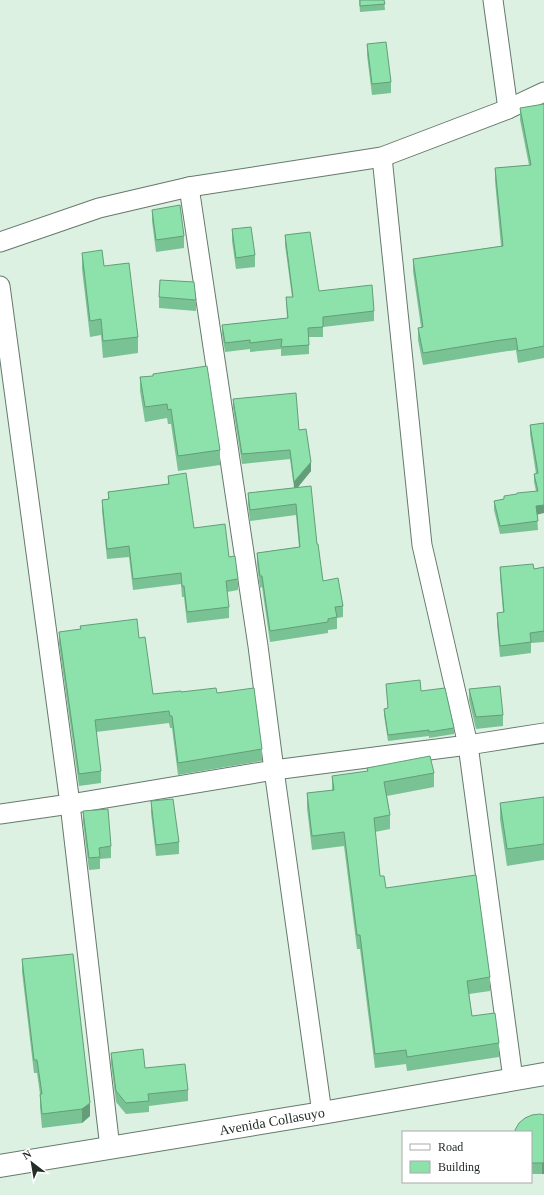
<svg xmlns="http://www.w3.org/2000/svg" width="544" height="1195" font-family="'Times New Roman',serif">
  <rect width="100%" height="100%" fill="#dcf1e2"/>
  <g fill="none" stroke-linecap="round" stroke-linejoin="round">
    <defs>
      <g id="street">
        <polyline points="493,0 508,109"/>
        <polyline points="382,157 422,545 468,745 513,1079"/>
        <polyline points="189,187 258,646 274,770 322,1113"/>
        <polyline points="0,242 99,208 189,187 382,157 508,109 544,92"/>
        <polyline points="0,286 70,804 110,1148"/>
        <polyline points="0,814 70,804 274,770 468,745 544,733"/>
      </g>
      <polyline id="secondary" points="0,1166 322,1113 544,1074"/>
    </defs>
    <use href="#street" stroke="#66796c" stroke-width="21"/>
    <use href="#secondary" stroke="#66796c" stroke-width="24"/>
    <use href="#street" stroke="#fff" stroke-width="19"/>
    <use href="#secondary" stroke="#fff" stroke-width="22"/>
  </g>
  <g fill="#79c293">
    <polygon points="359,0 384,0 385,10 360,12"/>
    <polygon points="367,44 391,82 391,93 372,95 367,55"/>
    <polygon points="544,104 544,358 518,363 516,350 495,353 423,365 418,340 418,328 421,327 413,271 413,259 501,246 495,181 495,168 529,165 520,120 520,108"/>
    <polygon points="152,210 184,236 184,248 156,252 152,221"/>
    <polygon points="232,229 255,255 255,267 236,269 232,241"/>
    <polygon points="285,235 319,291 374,311 374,321 323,327 323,337 309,337 309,354 281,356 281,349 250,352 250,349 225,352 222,334 222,325 287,318 286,297 292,297 285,245"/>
    <polygon points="82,253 104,266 138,337 138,353 103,358 101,335 90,337 82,269"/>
    <polygon points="159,297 196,300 196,311 159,308"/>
    <polygon points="140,377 220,450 220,465 178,471 171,424 168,424 167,418 145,422 140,391"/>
    <polygon points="233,399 299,430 311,471 298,487 317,544 323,581 343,606 343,617 337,618 337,629 328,630 328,633 270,642 262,587 260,588 257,564 257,553 299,547 296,515 250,521 248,504 248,493 294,488 290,459 242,464 233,408"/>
    <polygon points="544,423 537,515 538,530 500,534 494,510 494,501 504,499 517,494 536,491 534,482 534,474 536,474 530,434 530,425"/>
    <polygon points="168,476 194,528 229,557 238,579 238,590 227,592 229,607 229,618 187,623 184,597 182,597 181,584 133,590 129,557 107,559 102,511 102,500 108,499 108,492 168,484"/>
    <polygon points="500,567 534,569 544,567 544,642 531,643 531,653 500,657 497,624 497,613 503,612 500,577"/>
    <polygon points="59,632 139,638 153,694 181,692 217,693 262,749 262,761 178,775 172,728 170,728 169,723 96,732 101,771 101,783 79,786 59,644"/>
    <polygon points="386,684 421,691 454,728 454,734 429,738 429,736 388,741 384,715 384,709 388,708"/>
    <polygon points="469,689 503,715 503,726 476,729 469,700"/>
    <polygon points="367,768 434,773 434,787 387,796 390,815 390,829 375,832 380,876 386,888 490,977 490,991 469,994 472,1016 499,1043 499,1057 407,1071 406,1064 375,1068 360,949 357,949 344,846 312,850 307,808 307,793 332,790 332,776 367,772"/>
    <polygon points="544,797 544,860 507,866 500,819 500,803"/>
    <polygon points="151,801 179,842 179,854 156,856 151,813"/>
    <polygon points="83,811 111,846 111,858 100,859 100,869 89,870 83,822"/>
    <polygon points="22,959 90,1116 82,1123 42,1128 40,1107 40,1094 37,1073 34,1073 22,972"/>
    <polygon points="111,1053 145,1068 188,1090 188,1101 149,1106 149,1112 126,1114 116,1102 111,1064"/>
    <polygon points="544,1115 542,1174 533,1174 531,1173 531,1132"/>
  </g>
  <g fill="#639e78">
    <polygon points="311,462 311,471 294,492 294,482"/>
    <polygon points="544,505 544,513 536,515 536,506"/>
    <polygon points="90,1103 90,1116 82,1123 82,1109"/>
    <polygon points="544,1162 544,1174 542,1174 542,1163"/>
  </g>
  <g fill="#8de2ab" stroke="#639e78">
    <polygon points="360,0 384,0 385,4 360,6"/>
    <polygon points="386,42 391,82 372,84 367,44"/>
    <polygon points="544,104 544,346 518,351 516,338 495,341 423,353 418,328 423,327 413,259 503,246 495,168 531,165 520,108"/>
    <polygon points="180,205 184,236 156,240 152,210"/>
    <polygon points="251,227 255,255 236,258 232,229"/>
    <polygon points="310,232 319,291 372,285 374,311 323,317 323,327 308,328 309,345 281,347 282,339 250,343 250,340 225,343 222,325 288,318 286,297 293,297 285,235"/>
    <polygon points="102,250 104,266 129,263 138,337 103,341 101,319 90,321 82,253"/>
    <polygon points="160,280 194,282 196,300 159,297"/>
    <polygon points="207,366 220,450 178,456 171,409 168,410 167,404 145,407 140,377 153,376 153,374"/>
    <polygon points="296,393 299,430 306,429 311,462 294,482 290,450 242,454 233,399"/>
    <polygon points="544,423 544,505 536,506 538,521 500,526 494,501 504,499 504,496 517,494 517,493 538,491 534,474 538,473 530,425"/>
    <polygon points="186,473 194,528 225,524 229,557 235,556 238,579 226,581 229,607 187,612 184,586 182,586 181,573 133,579 129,546 107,549 102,500 109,499 108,492 169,484 168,476"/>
    <polygon points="311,486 317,544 318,544 323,581 338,578 343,606 335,607 337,617 328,619 328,622 270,631 262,576 260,576 257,553 300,547 296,504 250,510 248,493"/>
    <polygon points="533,564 534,569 544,567 544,631 530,633 531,642 500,646 497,613 504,612 500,567"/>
    <polygon points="137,619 139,638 145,637 153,694 181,691 181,692 216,688 217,693 254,688 262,749 178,763 172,716 170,716 169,711 95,720 101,771 79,774 59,632 81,629 80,626"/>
    <polygon points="420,680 421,691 445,688 454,728 429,732 429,730 388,735 384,709 388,708 386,684"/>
    <polygon points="500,686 503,715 476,717 469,689"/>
    <polygon points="430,756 434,773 384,782 390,815 374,818 380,876 384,876 386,888 476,875 490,977 467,981 472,1016 495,1013 499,1043 407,1057 406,1050 375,1054 360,935 357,935 344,832 312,836 307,793 334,790 332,776 368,771 367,768"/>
    <polygon points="544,797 544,844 507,849 500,803"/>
    <polygon points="173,799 179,842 156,845 151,801"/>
    <polygon points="108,809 111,846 99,848 100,857 89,858 83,811"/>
    <polygon points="73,954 90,1103 82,1109 42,1114 40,1094 42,1094 37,1060 34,1060 22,959"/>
    <polygon points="143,1049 145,1068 185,1064 188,1090 148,1094 149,1101 126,1103 116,1091 111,1053"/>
    <polygon points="540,1114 544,1115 544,1162 542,1163 533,1163 531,1162 531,1132 515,1132 515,1130 519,1123 525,1118 532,1115"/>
  </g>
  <g text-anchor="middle" stroke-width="3.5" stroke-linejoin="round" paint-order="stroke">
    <g font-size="14" fill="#242c26" stroke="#fff">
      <text transform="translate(272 1121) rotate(-10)" y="5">Avenida Collasuyo</text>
    </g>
  </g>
  <rect x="402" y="1131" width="130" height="52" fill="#ffffff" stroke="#a7aba8"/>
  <rect x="410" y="1144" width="20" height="6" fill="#ffffff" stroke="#a7aba8"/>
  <text x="438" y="1151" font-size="12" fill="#242c26">Road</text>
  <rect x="410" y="1161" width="20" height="12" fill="#8de2ab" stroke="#a7aba8"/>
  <text x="438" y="1171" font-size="12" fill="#242c26">Building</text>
  <g transform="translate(32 1163) rotate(329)" stroke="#ffffff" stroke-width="3" paint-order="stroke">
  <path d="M0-3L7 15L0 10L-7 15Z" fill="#242c26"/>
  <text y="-6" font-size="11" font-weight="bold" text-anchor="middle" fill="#242c26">N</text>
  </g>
</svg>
